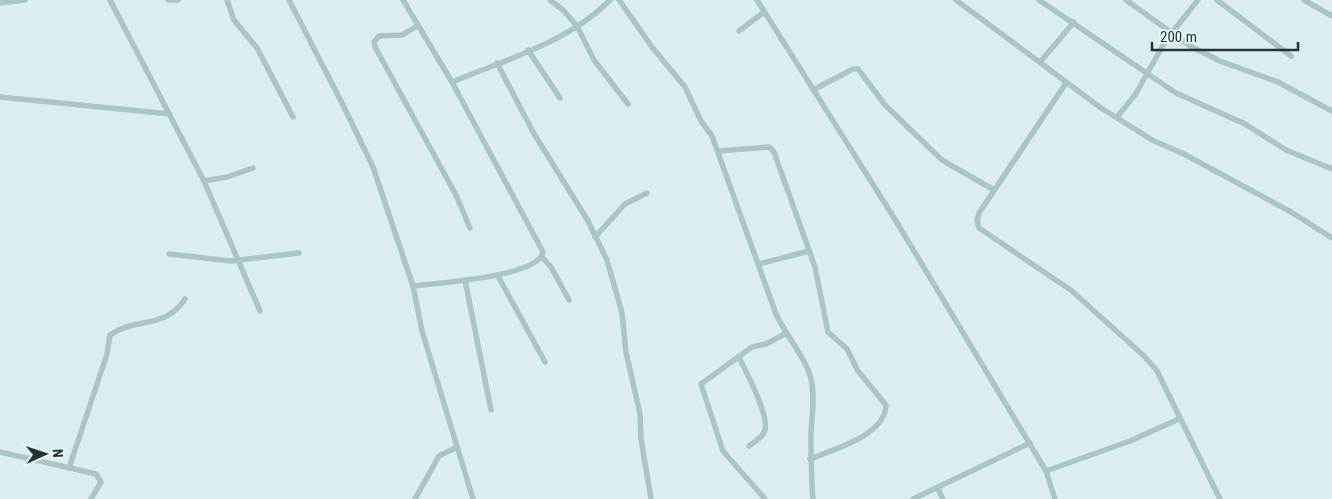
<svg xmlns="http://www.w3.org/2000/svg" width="1332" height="499" font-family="'Roboto Condensed',sans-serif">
  <rect width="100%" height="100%" fill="#dbeeef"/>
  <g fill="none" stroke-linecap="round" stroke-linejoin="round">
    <g stroke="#a9c5c4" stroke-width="5.5">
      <polyline points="110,0 204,181 260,311"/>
      <polyline points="168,0 178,0"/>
      <polyline points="227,0 234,20 257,48 293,117"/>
      <polyline points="289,0 343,105 373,167 413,286 422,331 473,499"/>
      <path d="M403,0L452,82L543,252C539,277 436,283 413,286"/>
      <polyline points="550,0 563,10 577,26 594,60 628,104"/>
      <path d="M619,0L652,47L685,87L701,121L712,136L776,314C786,336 805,356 811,379C815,396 812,416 811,433C811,455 811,477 813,499"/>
      <polyline points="757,0 896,221 1046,471 1055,499"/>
      <polyline points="956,0 1101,108 1154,141 1182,153 1291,212 1332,238"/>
      <polyline points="1039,0 1176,93 1245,124 1286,150 1332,169"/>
      <polyline points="1126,0 1190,46 1220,61 1278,82 1332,111"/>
      <polyline points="1217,0 1291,56"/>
      <polyline points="1304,0 1332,16"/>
      <polyline points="0,3 25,0"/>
      <polyline points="417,26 402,35 379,36 374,42 375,47 456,195 470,228"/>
      <polyline points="739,31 764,12"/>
      <polyline points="528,50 560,98"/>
      <polyline points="1041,61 1074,22"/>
      <polyline points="497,63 533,132 588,221 607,260 622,313 626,352 640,414 641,439 651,499"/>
      <path d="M452,82C505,60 569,42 610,0"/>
      <polyline points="1066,83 979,213 977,221 979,228 1072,291 1145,357 1157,371 1220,499"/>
      <polyline points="813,90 853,69 858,69 885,105 942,160 994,190"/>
      <polyline points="0,97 170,114"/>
      <polyline points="1117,117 1135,95 1166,40 1198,0"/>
      <path d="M718,151L769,147L774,152L815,267L828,332L847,349L858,371L886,405C885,436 834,449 810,459"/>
      <polyline points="204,181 227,177 253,168"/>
      <polyline points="595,237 625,204 647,193"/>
      <polyline points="169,254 231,261 299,253"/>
      <polyline points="542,257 551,267 569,300"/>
      <polyline points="759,264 809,251"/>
      <polyline points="498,276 545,362"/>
      <polyline points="465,280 491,410"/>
      <path d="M739,357C746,372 769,414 765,430C763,438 755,441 749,446"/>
      <polyline points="0,452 96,474 101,482 91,499"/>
      <path d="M69,468L107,354L110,335C135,317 165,330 185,299"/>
      <polyline points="1046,471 1130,441 1179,419"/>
      <polyline points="938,489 943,499"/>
      <polyline points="415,499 439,456 457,447"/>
      <polyline points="765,499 723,451 701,384 752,347 766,344 785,334"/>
      <polyline points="913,499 1030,443"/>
    </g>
  </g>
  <g transform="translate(45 454) rotate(87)" stroke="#e7f6f7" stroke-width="4" paint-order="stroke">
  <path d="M0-4L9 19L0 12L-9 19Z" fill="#283331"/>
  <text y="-8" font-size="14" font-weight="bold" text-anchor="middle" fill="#283331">N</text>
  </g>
  <path d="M1152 42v8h146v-8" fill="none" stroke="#283331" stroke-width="2.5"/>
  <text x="1160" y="42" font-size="15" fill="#283331" stroke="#e7f6f7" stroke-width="4" paint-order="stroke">200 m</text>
</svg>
